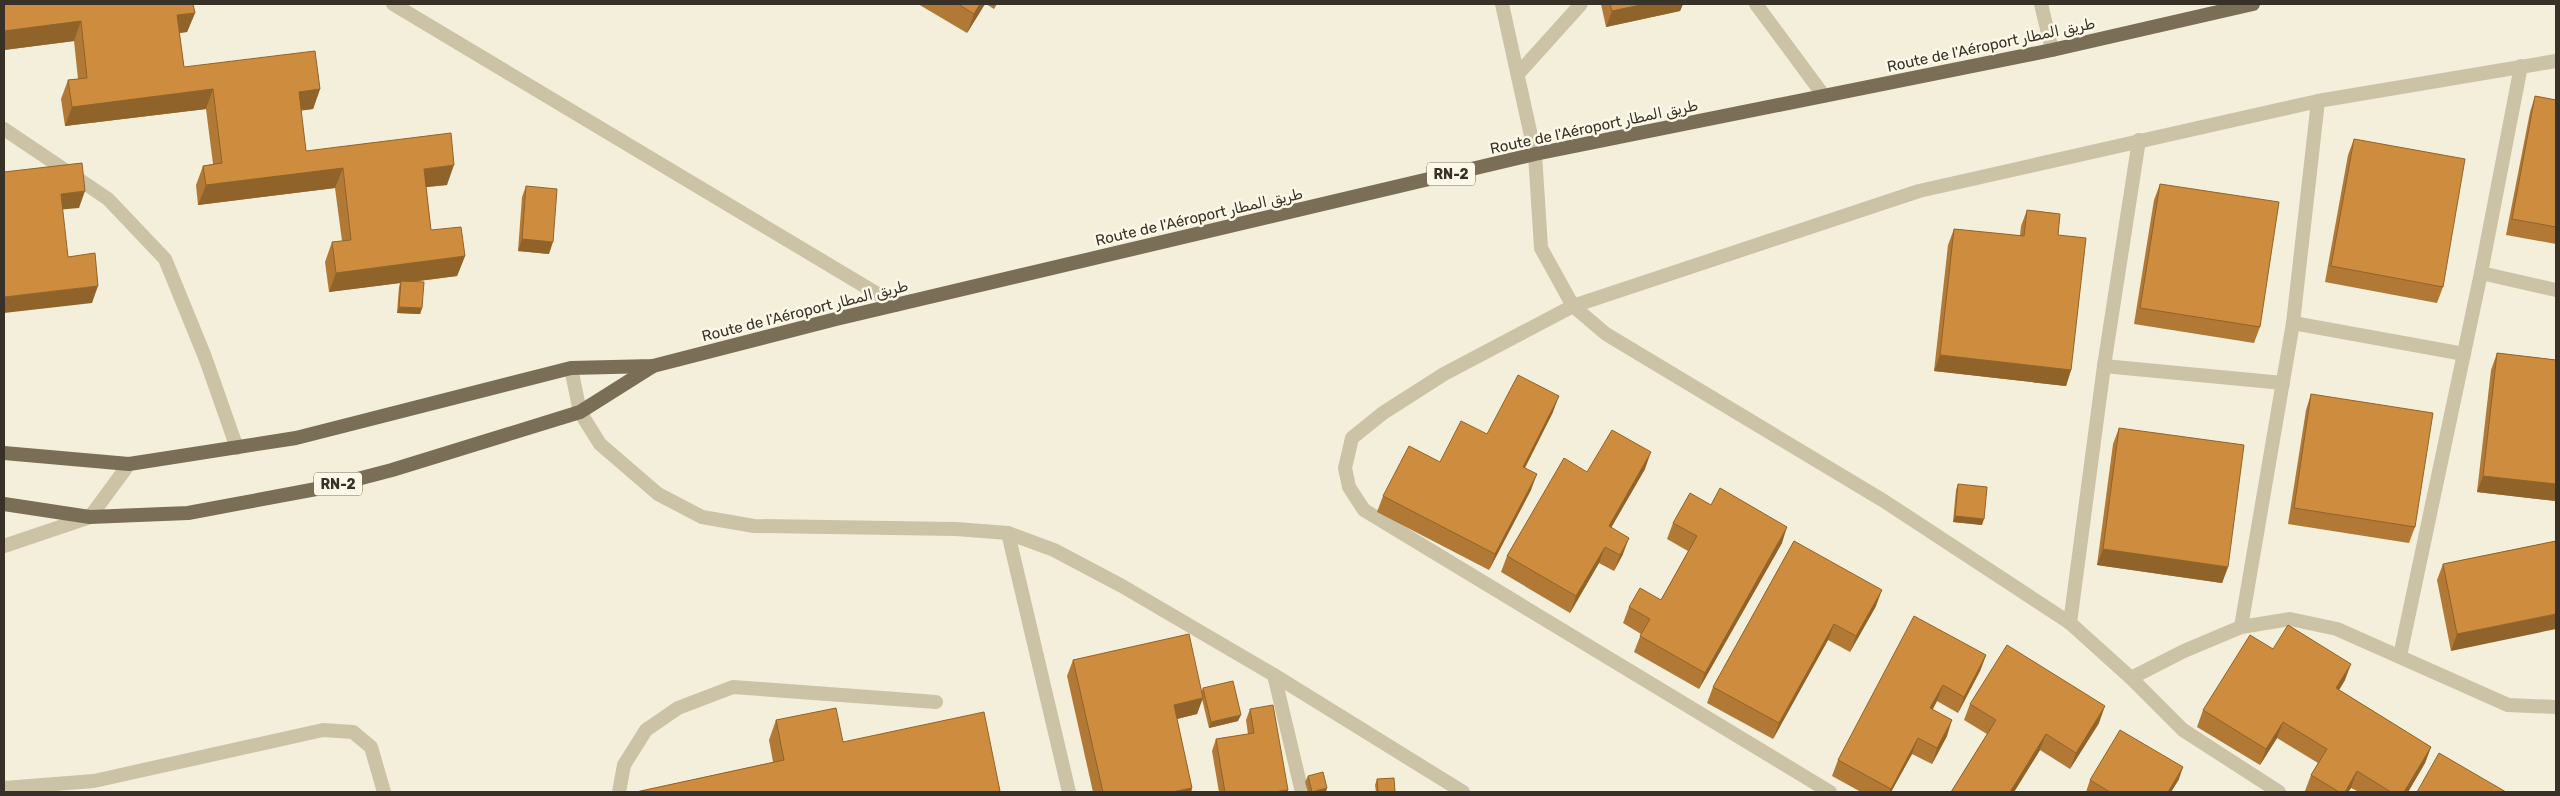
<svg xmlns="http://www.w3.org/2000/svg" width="2560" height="796" font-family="Rubik,Cairo,sans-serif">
  <rect width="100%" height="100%" fill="#f3efda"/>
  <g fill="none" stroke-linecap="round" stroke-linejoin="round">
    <g stroke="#ccc3a6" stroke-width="14">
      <polyline points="393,4 896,305"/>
      <polyline points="1756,4 1824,96"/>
      <polyline points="2041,4 2052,50"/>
      <polyline points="1518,74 1581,4"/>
      <polyline points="4,129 108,199 165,259 205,357 237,448"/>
      <polyline points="4,788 94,781 323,730 353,732 371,747 384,792"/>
      <polyline points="619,792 624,765 646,730 678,708 733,687 936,702"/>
    </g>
    <g stroke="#ccc3a6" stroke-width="14">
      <polyline points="1502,4 1535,154 1541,248 1573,306 1606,334 1884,501 2070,623 2131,678 2183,730 2279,792"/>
      <polyline points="2481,273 2556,290"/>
      <polyline points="2293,323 2464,354"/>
      <polyline points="2104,366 2283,383"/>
      <polyline points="1008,533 1069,792"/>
      <polyline points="4,546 90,517 129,464"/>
      <polyline points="2070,623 2104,366 2139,140"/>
      <polyline points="2241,627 2293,323 2318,101"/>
      <polyline points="2400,656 2481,273 2521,66"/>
      <polyline points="1274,675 1302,792"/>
      <polyline points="2131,678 2184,651 2241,627 2290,619 2337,629 2508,705 2556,707"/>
      <polyline points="1830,792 1364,510 1349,487 1345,468 1352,438 1383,413 1444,374 1573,306 1919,191 2318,101 2556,61"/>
    </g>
    <polyline stroke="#ccc3a6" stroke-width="14" points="571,368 580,412 600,444 658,494 702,517 754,526 956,529 1008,533 1054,550 1122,586 1274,675 1463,792"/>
    <g stroke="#7b6e57" stroke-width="14">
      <polyline points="4,453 129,464 296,438 571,368 653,366 836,319 1535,154 2052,50 2253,4"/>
      <polyline points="4,504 90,517 188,513 327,487 392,470 580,412 653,366"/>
    </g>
  </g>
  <g fill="#b17935">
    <polygon points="4,4 195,13 187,32 179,33 184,67 320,89 313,109 301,110 306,151 447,185 426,187 431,230 465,256 457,276 412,282 422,308 420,314 397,313 399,287 400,283 329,292 325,262 332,242 342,241 335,188 198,205 196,185 203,166 213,164 206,109 65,126 61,99 68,80 78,79 74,41 4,50"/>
    <polygon points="918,4 985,4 967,33"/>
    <polygon points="986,4 997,4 994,9"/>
    <polygon points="1601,4 1683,4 1680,11 1606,27"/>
    <polygon points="2535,96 2556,100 2556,244 2506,235 2530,112"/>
    <polygon points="2354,139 2443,287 2437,303 2325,282 2348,155"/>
    <polygon points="2160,184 2260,327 2254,343 2134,324 2154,200"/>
    <polygon points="526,186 549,254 518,251 522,197"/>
    <polygon points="2027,210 2058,235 2071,370 2066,386 1934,371 1948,245 1954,229 2020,236 2021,226"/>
    <polygon points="2497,353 2556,360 2556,501 2477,492 2491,370"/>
    <polygon points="2311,394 2415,527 2409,543 2288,524 2306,410"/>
    <polygon points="1553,412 1525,468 1531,490 1489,570 1377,512 1383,496 1487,434"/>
    <polygon points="2119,428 2228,567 2222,583 2097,565 2113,444"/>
    <polygon points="1645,469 1611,527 1623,554 1614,571 1599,563 1570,613 1501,572 1507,556 1587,472"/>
    <polygon points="1958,484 1982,525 1953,522 1956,490"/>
    <polygon points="1711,505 1782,543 1699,689 1634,652 1641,634 1623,623 1629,607 1661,600 1688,551 1667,539 1673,523"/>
    <polygon points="1794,541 1876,606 1850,652 1828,640 1773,739 1707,703 1713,687"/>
    <polygon points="2556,541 2451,651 2437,580 2443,564"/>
    <polygon points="2273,649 2345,680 2339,690 2431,747 2425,763 2408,792 2359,792 2351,788 2348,792 2306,792 2305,791 2311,775 2318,763 2277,738 2260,765 2197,727 2203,710"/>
    <polygon points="1986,655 1980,671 1958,713 1937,701 1933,709 1947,736 1932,764 1912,754 1891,792 1861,792 1832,776 1838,760"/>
    <polygon points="1073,660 1201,693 1203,688 1238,721 1209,728 1202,699 1197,714 1177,719 1192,788 1191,792 1093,792 1067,676"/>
    <polygon points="1970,704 2099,723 2070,769 2040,750 2014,792 1951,792 1987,734 1964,720"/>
    <polygon points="1250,709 1288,790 1287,792 1219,792 1212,751 1216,739 1248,734 1246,720"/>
    <polygon points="776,720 843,742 1000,792 636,792 773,762 769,740"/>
    <polygon points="1308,776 1326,792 1308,792 1305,782"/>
    <polygon points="1377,779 1395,792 1376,792 1375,785"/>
    <polygon points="2179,779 2171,792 2086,792 2090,780"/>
  </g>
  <g fill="#90632b">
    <polygon points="980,4 985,4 967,33 974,14"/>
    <polygon points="1645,4 1683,4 1680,11 1606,27 1612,11"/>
    <polygon points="195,13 187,32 170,34 177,15"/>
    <polygon points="81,21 74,41 4,50 4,31"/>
    <polygon points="213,89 206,109 65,126 72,107"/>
    <polygon points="320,89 313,109 291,112 299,92"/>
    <polygon points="454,165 447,185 417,188 424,169"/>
    <polygon points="343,168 335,188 198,205 206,185"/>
    <polygon points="85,191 79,208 56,210 61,194"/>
    <polygon points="522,239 553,242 549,254 518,251"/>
    <polygon points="465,256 457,276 401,283 401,281 400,283 329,292 336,273"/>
    <polygon points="98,286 92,303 4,313 4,297"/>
    <polygon points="399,307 422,308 420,314 397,313"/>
    <polygon points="1940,355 2071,370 2066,386 1934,371"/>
    <polygon points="1559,396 1553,412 1517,483 1523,467"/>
    <polygon points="1651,452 1645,469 1603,542 1609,526"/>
    <polygon points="1537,474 1531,490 1489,570 1495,554"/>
    <polygon points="2483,476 2556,484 2556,501 2477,492"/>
    <polygon points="1955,516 1984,519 1982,525 1953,522"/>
    <polygon points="1787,527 1782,543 1699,689 1705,673"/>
    <polygon points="1629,538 1623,554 1614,571 1620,555"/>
    <polygon points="1605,547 1599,563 1570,613 1576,596"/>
    <polygon points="2103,549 2228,567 2222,583 2097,565"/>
    <polygon points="1882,590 1876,606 1850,652 1856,636"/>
    <polygon points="2556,614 2556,629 2451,651 2457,634"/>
    <polygon points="1834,624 1828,640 1773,739 1779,723"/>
    <polygon points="1986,655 1980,671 1958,713 1964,697"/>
    <polygon points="2351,664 2345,680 2330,704 2336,688"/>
    <polygon points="1943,685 1937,701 1924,724 1930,708"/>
    <polygon points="1203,698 1197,714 1168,721 1174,705"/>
    <polygon points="2105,706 2099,723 2070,769 2076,753"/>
    <polygon points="1241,715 1238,721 1209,728 1211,722"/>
    <polygon points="1952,720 1947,736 1932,764 1937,748"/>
    <polygon points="2283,722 2277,738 2260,765 2266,749"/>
    <polygon points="2046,734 2040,750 2014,792 2010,792"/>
    <polygon points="1918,738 1912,754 1891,792 1889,792"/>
    <polygon points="2431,747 2425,763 2408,792 2404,792"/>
    <polygon points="2183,767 2179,779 2171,792 2168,792"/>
    <polygon points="2357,771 2351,788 2348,792 2345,792"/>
    <polygon points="1192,788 1191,792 1172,792"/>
    <polygon points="1327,788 1326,792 1312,792"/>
    <polygon points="1288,790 1287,792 1273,792"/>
  </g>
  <g fill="#ce8d3e" stroke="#90632b">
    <polygon points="4,4 193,4 195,13 177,15 184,67 315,51 320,89 299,92 306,151 451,133 454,165 424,169 431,230 461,227 465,256 336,273 332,242 351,240 343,168 206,185 203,166 222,163 213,89 72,107 68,80 87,78 81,21 4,31"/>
    <polygon points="958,4 980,4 974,14"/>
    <polygon points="1610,4 1645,4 1612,11"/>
    <polygon points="2535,96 2556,100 2556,227 2512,219"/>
    <polygon points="2354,139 2465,159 2443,287 2331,266"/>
    <polygon points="82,163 85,191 61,194 68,257 95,253 98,286 4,297 4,172"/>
    <polygon points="2160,184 2279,202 2260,327 2140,308"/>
    <polygon points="526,186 557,189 553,242 522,239"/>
    <polygon points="2027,210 2060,214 2058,235 2086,238 2071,370 1940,355 1954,229 2024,236"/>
    <polygon points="401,281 424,282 422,308 399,307"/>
    <polygon points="2497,353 2556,360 2556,484 2483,476"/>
    <polygon points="1518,375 1559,396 1523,467 1537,474 1495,554 1383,496 1409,446 1440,462 1461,421 1487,434"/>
    <polygon points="2311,394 2433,413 2415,527 2294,508"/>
    <polygon points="2119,428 2244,445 2228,567 2103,549"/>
    <polygon points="1612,430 1651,452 1609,526 1629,538 1620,555 1605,547 1576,596 1507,556 1564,458 1587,472"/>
    <polygon points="1958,484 1987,487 1984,519 1955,516"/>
    <polygon points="1720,488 1787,527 1705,673 1640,636 1650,619 1629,607 1640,588 1661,600 1697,536 1673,523 1690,493 1711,505"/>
    <polygon points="1794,541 1882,590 1856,636 1834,624 1779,723 1713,687"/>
    <polygon points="2556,541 2556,614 2457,634 2443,564"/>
    <polygon points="1914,616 1986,655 1964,697 1943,685 1930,708 1952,720 1937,748 1918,738 1891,789 1838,760"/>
    <polygon points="2288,625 2351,664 2336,688 2431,747 2404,792 2391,792 2357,771 2345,792 2339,792 2311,775 2327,749 2283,722 2266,749 2203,710 2250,635 2273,649"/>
    <polygon points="1189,634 1203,698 1174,705 1192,788 1172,792 1103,792 1073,660"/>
    <polygon points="2007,645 2105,706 2076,753 2046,734 2010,792 2011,792 1951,792 1996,720 1970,704"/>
    <polygon points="1233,681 1241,715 1211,722 1203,688"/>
    <polygon points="1273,705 1288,790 1273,792 1225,792 1216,739 1254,733 1250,709"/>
    <polygon points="836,708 843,742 984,712 1000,791 995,792 636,792 784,760 776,720"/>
    <polygon points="2120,730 2183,767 2168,792 2110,792 2090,780"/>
    <polygon points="2439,753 2506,792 2417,792"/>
    <polygon points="1323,772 1327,788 1312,792 1308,776"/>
    <polygon points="1394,778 1395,792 1378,792 1377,779"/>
  </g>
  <g text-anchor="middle" stroke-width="5" stroke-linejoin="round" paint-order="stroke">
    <g fill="#fbf8e7" stroke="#726d61" stroke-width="1">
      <rect x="1427" y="162.5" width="48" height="23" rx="4"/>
      <rect x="314" y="472.5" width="48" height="23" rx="4"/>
    </g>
    <g font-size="14" font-weight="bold" fill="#383127">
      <text x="1451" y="179">RN-2</text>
      <text x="338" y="489">RN-2</text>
    </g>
    <g font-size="15" fill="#383127" stroke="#fbf8e7">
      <text transform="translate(1991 45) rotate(-12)" y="5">Route de l'Aéroport طريق المطار</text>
      <text transform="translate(1594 127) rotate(-12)" y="5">Route de l'Aéroport طريق المطار</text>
      <text transform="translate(1199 217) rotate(-13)" y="5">Route de l'Aéroport طريق المطار</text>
      <text transform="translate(805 311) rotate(-14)" y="5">Route de l'Aéroport طريق المطار</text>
    </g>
  </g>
  <rect width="2560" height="796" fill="none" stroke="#383127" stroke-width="10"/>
</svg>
